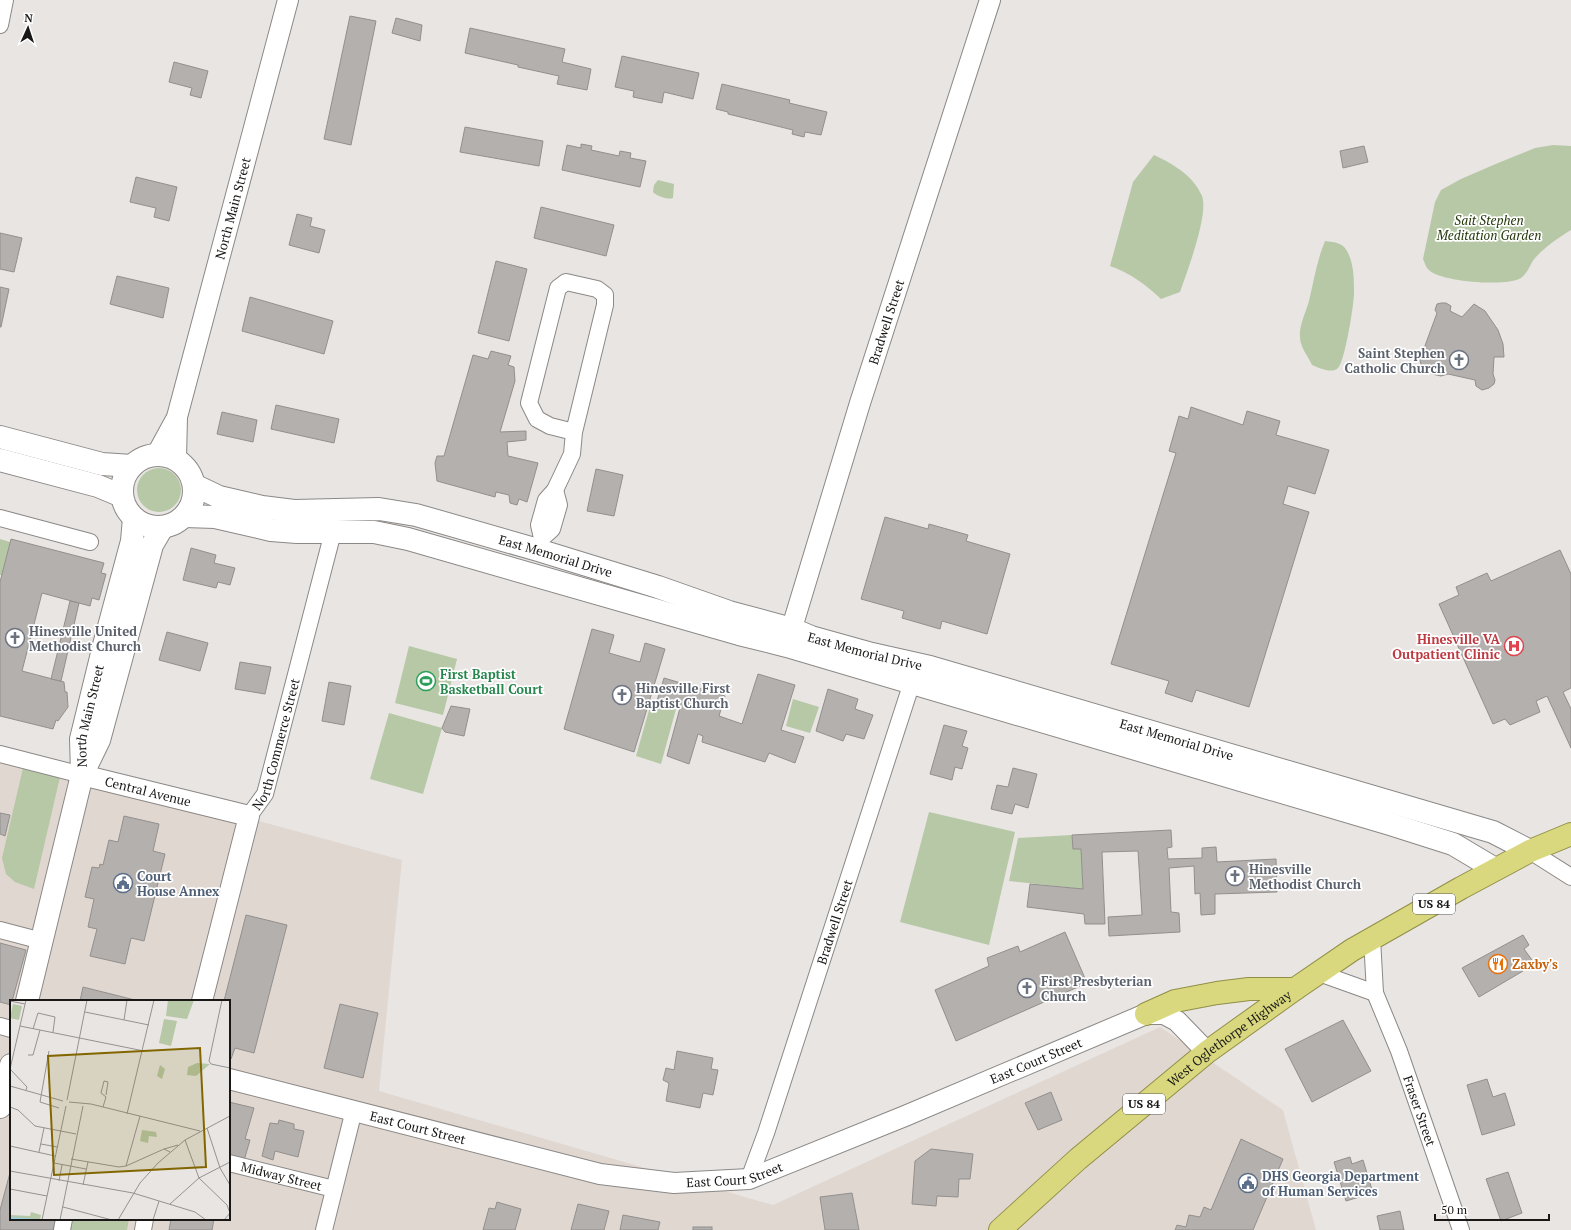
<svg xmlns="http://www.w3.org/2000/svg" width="1571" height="1230" font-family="'PT Serif',serif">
  <rect width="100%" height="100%" fill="#e8e5e3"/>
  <path fill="#e1d7d1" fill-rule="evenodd" d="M0,758L259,821L402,860L379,1091L773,1205L1160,1027L1283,1110L1316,1230H0ZM11,1001H229V1219H11Z"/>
  <g fill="#b6c8a5">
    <path d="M1553,145L1571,146V230C1558,238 1546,246 1535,258C1530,264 1528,273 1521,278C1508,287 1440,282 1429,270C1426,268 1425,263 1423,259L1435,202L1441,190L1461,179L1498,163L1535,148Z"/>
    <path d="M1154,155C1173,164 1193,175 1202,196C1209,214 1187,272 1180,292L1161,299C1145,284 1130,273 1110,266L1133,182Z"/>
    <path d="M658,180L674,184L673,198C667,200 657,196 653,192L654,185Z"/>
    <path d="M1325,241C1335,242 1344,243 1348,253C1354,265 1354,280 1354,293C1354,304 1345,361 1338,368C1332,374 1319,368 1312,365C1308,356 1300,347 1300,337C1299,325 1306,312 1309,301C1314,280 1317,260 1325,241Z"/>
    <circle cx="159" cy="490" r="22"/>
    <polygon points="0,539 10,542 2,575 0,575"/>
    <polygon points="409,646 457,659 443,715 395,703"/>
    <polygon points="793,699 819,707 810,733 786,726"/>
    <polygon points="651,703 676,709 661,764 636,756"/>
    <polygon points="389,713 442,728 423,794 370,779"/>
    <polygon points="23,768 60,777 34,889 15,882 6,874 2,858"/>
    <polygon points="929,812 1015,832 989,945 900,922"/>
    <polygon points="1072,835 1073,849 1081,849 1083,889 1009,881 1018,838"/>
    <polygon points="73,1219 129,1219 127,1230 70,1230"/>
  </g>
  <g fill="#b3b0ae" stroke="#928f8d">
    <polygon points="350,16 376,21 351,145 324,139"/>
    <polygon points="396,18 422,25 420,41 392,33"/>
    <polygon points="470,28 565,49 562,62 591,69 587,90 557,84 559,76 518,67 518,65 465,53"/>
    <polygon points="622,56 699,73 693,99 664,92 662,103 633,97 634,91 615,87"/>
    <polygon points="174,62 208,71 201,98 190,95 192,88 169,82"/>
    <polygon points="722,84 790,100 789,103 827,112 821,135 805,132 804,137 792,134 793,130 728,114 728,112 716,109"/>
    <polygon points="465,127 543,141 539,166 460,152"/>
    <polygon points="581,144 592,146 591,150 619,156 620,151 631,153 630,158 646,161 640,187 562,170 567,145 581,148"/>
    <polygon points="1364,146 1368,162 1343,168 1340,151"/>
    <polygon points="136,177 177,187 169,221 154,217 156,208 130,202"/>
    <polygon points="541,207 614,225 606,256 534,238"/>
    <polygon points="297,214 312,218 310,226 325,230 319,253 289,245"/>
    <polygon points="0,233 22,238 14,272 0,269"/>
    <polygon points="496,261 527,269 509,341 478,333"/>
    <polygon points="117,276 169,288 163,318 110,304"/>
    <polygon points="0,287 9,289 1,327 0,327"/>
    <polygon points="250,297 333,321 324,354 242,331"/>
    <polygon points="1441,303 1446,303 1451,306 1450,311 1462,317 1474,304 1485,311 1498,330 1503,344 1504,357 1494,357 1493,374 1495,380 1494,384 1489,388 1482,390 1476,386 1475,380 1448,374 1441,376 1432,374 1422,367 1420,361 1422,354 1437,313 1435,310 1437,304"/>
    <polygon points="491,351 511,356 508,365 514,367 515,381 500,432 526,431 526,440 507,442 508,456 538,463 527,502 519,499 517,505 510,503 509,495 496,492 495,497 437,481 435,463 437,456 444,456 473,355 488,359"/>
    <polygon points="276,405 339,419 334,443 271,429"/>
    <polygon points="1191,407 1243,425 1247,411 1280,421 1276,435 1329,450 1315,494 1288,486 1283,504 1309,512 1249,707 1196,690 1192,702 1165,693 1169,681 1111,664 1176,453 1169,451 1179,416 1188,419"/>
    <polygon points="222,412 257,420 253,442 217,434"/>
    <polygon points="596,469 623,475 614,516 587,511"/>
    <polygon points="885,517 928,529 929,524 968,535 966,541 1010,554 987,634 942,621 940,629 902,618 904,611 861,599"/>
    <polygon points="11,539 104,563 101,573 106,574 99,600 92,598 90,606 42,593 22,671 64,682 65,692 67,692 68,707 58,721 56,720 53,729 0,716 0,582"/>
    <polygon points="191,548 216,555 214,563 235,568 230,585 218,582 216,588 183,580"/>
    <polygon points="1560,550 1571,574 1571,688 1563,692 1571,709 1571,748 1547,696 1536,701 1540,712 1510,725 1505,719 1493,724 1439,604 1459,595 1456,587 1487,573 1491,581"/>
    <polygon points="70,601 79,603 61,681 51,679"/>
    <polygon points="592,629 614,635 609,653 640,662 645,643 665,649 634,752 564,729"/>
    <polygon points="167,632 208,643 200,671 159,660"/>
    <polygon points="240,662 271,667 265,694 235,689"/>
    <polygon points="758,674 795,685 781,730 804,737 795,763 769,753 765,762 702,742 703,736 698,734 689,764 667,756 680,708 657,701 664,678 725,696 719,716 742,724"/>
    <polygon points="329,682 351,686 344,725 322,721"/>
    <polygon points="828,689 858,699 855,709 873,715 864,739 846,734 843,741 816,731"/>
    <polygon points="451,706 470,709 464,736 445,732 442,728"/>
    <polygon points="944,725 967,731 962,746 968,748 962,769 955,767 952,780 930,774"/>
    <polygon points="1013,768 1037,774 1028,808 1015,804 1012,814 991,809 997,785 1008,787"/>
    <polygon points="0,813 10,815 5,836 0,834"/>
    <polygon points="124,816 159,824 153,851 165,854 144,941 131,938 125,964 90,956 97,929 88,927 94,899 85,897 92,867 99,868 100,864 103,865 109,840 118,842"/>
    <polygon points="1171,830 1172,847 1167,848 1168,859 1202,858 1202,848 1216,847 1217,862 1276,859 1277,892 1215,894 1215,914 1201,915 1200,893 1195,894 1194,866 1169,868 1171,912 1179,913 1180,932 1109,936 1108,917 1142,915 1138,851 1102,852 1105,924 1085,924 1084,914 1027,907 1030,884 1083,889 1081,849 1073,849 1072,835"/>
    <polygon points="246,915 287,925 254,1053 235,1048 231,1059 229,1059 229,1001 224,1001"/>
    <polygon points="1065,932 1087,983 956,1041 935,990 989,966 987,958 1018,946 1020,952"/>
    <polygon points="1523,935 1529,945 1524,949 1532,960 1521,968 1523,971 1479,997 1462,968"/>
    <polygon points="0,943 26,950 11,1005 0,1002"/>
    <polygon points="83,987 139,1001 80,1001"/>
    <polygon points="340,1004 378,1013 363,1078 324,1068"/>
    <polygon points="1343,1020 1371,1071 1312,1102 1285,1049"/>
    <polygon points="677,1051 713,1058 711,1069 718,1070 713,1095 703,1093 700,1108 666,1101 669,1083 663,1080 666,1068 674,1070"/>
    <polygon points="1487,1079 1493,1097 1505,1093 1515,1125 1482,1135 1467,1085"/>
    <polygon points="1051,1092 1062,1120 1038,1130 1025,1103"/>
    <polygon points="229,1102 254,1108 245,1139 250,1140 243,1164 229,1160"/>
    <polygon points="279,1120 294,1124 294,1129 304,1131 298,1157 275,1151 273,1160 262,1156 270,1123 278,1124"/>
    <polygon points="1241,1139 1283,1159 1253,1230 1175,1230 1177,1225 1186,1227 1189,1215 1200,1217 1204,1207 1211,1210"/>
    <polygon points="931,1149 973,1154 970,1179 959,1179 958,1197 937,1196 936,1206 912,1204 915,1161"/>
    <polygon points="1350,1157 1352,1164 1363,1160 1373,1193 1346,1201 1334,1162"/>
    <polygon points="11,1169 11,1219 56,1219 53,1230 0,1230 0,1210"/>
    <polygon points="1508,1172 1522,1213 1501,1221 1486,1179"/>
    <polygon points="852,1193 859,1230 825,1230 820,1197"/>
    <polygon points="497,1202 521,1209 515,1230 483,1230 489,1208 495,1209"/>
    <polygon points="578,1204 609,1211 604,1230 571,1230"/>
    <polygon points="1400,1211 1404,1230 1380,1230 1377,1216"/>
    <polygon points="623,1215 660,1222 658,1230 620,1230"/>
    <polygon points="171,1219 214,1219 212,1230 169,1230"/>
    <rect x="693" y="1227" width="19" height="3"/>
  </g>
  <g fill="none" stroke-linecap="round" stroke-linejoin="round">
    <defs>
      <g id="minor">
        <polyline points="0,25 5,0"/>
        <polyline points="0,518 90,542"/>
        <polyline points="542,538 539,525 546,500 555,490 572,454 574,432 550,426 537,419 529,403 558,288 566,282 597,289 605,295 605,305 574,432"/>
        <polyline points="539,546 542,538 552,529 559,505 555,490"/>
        <polyline points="0,754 82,775"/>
        <path id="s1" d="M249,816L265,794L333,532"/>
        <polyline points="1530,851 1571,877"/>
        <polyline points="0,930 42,941"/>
        <path id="s2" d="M1372,938L1375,993L1399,1051L1461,1230"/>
        <polyline points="1319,973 1375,993"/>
        <polyline points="0,1026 11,1029"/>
        <path id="s3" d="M229,1163L334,1189"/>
        <path id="s4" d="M749,1179L766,1133L915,673"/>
        <polyline points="62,1230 64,1219"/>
        <polyline points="143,1230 145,1219"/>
        <polyline points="324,1230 354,1110"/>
      </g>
      <g id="tertiary">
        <polyline points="157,454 175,421"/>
        <path id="s5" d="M176,459L177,417L288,0"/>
        <path id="s6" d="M787,644L860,403L990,0"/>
        <path id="s7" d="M82,775L249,816L202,1001"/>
        <path id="s8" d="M229,1079L600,1174L674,1183L749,1179L905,1116L1146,1014H1164L1177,1021L1207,1052"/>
      </g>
      <g id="secondary">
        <polyline points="0,437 102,464 132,466"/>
        <circle cx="158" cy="491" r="36"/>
        <polyline points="0,460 98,486 122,496"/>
        <path id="s9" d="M194,485L219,497L262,507L294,511L379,509L416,515L538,550L658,587L729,612L792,629L811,637L872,654L930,667L1493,832L1530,851"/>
        <polyline points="185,516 215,517 271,530 297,532 374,532 408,539 739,634 787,646 1390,824 1453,844 1495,869"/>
        <path id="s10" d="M82,772L81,739L104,645L132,541L134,518"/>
        <polyline points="27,1001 82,775 99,740 152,545 162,528"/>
        <polyline points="0,1107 11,1065"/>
      </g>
      <g id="trunk">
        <polyline points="1146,1014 1175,1001 1217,993 1249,989 1295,989"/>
        <path id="s11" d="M1000,1230L1078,1159L1207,1052L1295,989L1352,950L1461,888L1530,851L1571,834"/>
      </g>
    </defs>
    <use href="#minor" stroke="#8b8886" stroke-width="18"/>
    <use href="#tertiary" stroke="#8b8886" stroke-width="22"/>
    <use href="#secondary" stroke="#8b8886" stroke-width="24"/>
    <use href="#trunk" stroke="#918f46" stroke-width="24"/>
    <use href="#minor" stroke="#fff" stroke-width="16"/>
    <use href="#tertiary" stroke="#fff" stroke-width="20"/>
    <use href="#secondary" stroke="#fff" stroke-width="22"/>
    <use href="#trunk" stroke="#dad87f" stroke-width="22"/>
  </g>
  <defs>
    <symbol id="church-ring" viewBox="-11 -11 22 22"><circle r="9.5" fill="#fff" stroke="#6b7280" stroke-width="1.5"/><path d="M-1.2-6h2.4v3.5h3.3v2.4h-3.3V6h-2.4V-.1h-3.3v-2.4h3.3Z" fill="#6b7280"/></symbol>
    <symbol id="hospital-ring" viewBox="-11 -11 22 22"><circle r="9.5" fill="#fff" stroke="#e0444e" stroke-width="1.5"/><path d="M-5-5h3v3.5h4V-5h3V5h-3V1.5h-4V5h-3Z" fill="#e0444e"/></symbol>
    <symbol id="stadium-ring" viewBox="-11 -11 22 22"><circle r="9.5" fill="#fff" stroke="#2e9e5b" stroke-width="1.5"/><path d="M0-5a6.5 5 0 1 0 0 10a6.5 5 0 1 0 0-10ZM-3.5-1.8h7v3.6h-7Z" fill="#2e9e5b"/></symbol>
    <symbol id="civic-ring" viewBox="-11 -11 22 22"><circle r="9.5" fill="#fff" stroke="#5c6f8a" stroke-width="1.5"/><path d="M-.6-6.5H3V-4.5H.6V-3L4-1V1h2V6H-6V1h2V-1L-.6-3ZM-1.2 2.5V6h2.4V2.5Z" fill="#5c6f8a"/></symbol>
    <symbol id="restaurant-ring" viewBox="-11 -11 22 22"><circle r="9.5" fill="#fff" stroke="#e8710a" stroke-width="1.5"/><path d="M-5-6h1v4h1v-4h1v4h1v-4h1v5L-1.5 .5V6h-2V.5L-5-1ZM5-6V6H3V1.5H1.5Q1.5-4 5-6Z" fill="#e8710a"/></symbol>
  </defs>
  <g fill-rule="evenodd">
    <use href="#church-ring" x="1448" y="349" width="22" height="22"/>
    <use href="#church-ring" x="4" y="627" width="22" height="22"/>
    <use href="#hospital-ring" x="1503" y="635" width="22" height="22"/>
    <use href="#stadium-ring" x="415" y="670" width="22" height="22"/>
    <use href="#church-ring" x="611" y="684" width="22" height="22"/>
    <use href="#church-ring" x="1224" y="865" width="22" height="22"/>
    <use href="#civic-ring" x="112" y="872" width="22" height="22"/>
    <use href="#restaurant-ring" x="1487" y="953" width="22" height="22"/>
    <use href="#church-ring" x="1016" y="977" width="22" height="22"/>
    <use href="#civic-ring" x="1237" y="1172" width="22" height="22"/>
  </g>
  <g text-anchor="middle" stroke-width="3.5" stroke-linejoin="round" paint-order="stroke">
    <g fill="#fff" stroke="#5e5d5d" stroke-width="1">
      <rect x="1413" y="894" width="42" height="20" rx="3"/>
      <rect x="1123" y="1094" width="42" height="20" rx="3"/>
    </g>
    <g font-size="12" font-weight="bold" fill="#191817">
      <text x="1434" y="908">US 84</text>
      <text x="1144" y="1108">US 84</text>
    </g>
    <g font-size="13" fill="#191817" stroke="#fff">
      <text dy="5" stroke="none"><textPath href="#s5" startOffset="258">North Main Street</textPath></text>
      <text dy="5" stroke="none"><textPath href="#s6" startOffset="337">Bradwell Street</textPath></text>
      <text dy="5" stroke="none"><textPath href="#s9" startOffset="372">East Memorial Drive</textPath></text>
      <text dy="5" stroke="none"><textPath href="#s9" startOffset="696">East Memorial Drive</textPath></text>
      <text dy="5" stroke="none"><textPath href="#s10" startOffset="57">North Main Street</textPath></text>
      <text dy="5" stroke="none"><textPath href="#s9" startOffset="1020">East Memorial Drive</textPath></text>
      <text dy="5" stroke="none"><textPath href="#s1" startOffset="78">North Commerce Street</textPath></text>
      <text dy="5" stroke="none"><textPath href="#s7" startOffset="68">Central Avenue</textPath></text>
      <text dy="5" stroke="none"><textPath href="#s4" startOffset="271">Bradwell Street</textPath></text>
      <text dy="5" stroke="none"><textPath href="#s11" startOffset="299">West Oglethorpe Highway</textPath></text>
      <text dy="5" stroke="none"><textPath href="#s8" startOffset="843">East Court Street</textPath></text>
      <text dy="5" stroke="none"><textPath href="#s2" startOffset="181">Fraser Street</textPath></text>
      <text dy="5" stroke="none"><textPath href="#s8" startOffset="195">East Court Street</textPath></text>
      <text dy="5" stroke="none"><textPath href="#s8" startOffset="519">East Court Street</textPath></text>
      <text dy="5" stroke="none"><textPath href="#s3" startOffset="54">Midway Street</textPath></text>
    </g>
    <g font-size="13" font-style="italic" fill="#24370a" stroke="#fff">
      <text x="1489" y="225">Sait Stephen<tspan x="1489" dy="15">Meditation Garden</tspan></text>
    </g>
    <g font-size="13" font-weight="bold" fill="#5b616d" stroke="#fff" text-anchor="start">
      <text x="1445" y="358" text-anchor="end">Saint Stephen<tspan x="1445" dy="15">Catholic Church</tspan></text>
      <text x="29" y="636">Hinesville United<tspan x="29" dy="15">Methodist Church</tspan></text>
      <text x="636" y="693">Hinesville First<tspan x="636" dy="15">Baptist Church</tspan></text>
      <text x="1249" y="874">Hinesville<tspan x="1249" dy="15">Methodist Church</tspan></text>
      <text x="1041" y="986">First Presbyterian<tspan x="1041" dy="15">Church</tspan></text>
    </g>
    <g font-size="13" font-weight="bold" fill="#be3a42" stroke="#fff" text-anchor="end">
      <text x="1500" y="644">Hinesville VA<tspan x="1500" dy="15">Outpatient Clinic</tspan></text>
    </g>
    <g font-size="13" font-weight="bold" fill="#27864d" stroke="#fff" text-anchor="start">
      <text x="440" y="679">First Baptist<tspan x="440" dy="15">Basketball Court</tspan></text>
    </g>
    <g font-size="13" font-weight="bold" fill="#4e5e75" stroke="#fff" text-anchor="start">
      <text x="137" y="881">Court<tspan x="137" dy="15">House Annex</tspan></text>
      <text x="1262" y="1181">DHS Georgia Department<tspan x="1262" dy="15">of Human Services</tspan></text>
    </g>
    <g font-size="13" font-weight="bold" fill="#c56008" stroke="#fff" text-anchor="start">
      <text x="1512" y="969">Zaxby's</text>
    </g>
  </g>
  <g transform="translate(10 1000)">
    <rect width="220" height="220" fill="#e8e5e3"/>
    <path d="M158,0H184L177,19L156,16ZM3,4L12,6L9,20L0,18ZM154,19L167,21L161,46L149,43ZM187,63L200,64L186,76L177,75L178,67ZM150,65L155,69L152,79L147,76ZM132,130L146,132L147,137L139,136L138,143L130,141ZM21,212L31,215L30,220H0V215L20,216Z" fill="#b6c8a5"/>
    <path fill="none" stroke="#9ad1e0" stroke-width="2" d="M0,218L28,220"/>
    <path fill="none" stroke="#959391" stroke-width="1" d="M212,0L199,61L201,64L220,68M0,1L15,4M75,12L139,25M114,20L117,0M10,26L134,51M23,29L28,13L45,17L43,32M39,51L30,102L49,108M18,55H23L30,30M0,69L16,0M0,69L17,87L16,90M0,86L53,101M57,100L77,0M59,102L81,104L190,131M0,107L8,110L25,126L66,134M93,107L96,97L91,93L94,81L98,82L96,95M117,114L144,0M197,128L210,168L220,185M175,140L189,178L217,205L220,213L214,220M31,144L47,147M0,146L45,156M154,149L168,145M29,152L34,128M61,159L109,167L116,166L154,149L160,152M44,163L76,169M116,166L130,116M0,171L123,193L185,212L196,220M49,181L52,165M73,185L78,162M0,189L37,196M160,204L189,178L220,162M53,207L102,220M32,220L56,106M50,220L73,106M108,220L130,183L148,163L175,140L220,116M143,220L149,201"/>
    <path fill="#826600" fill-opacity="0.15" stroke="#826600" stroke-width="2" d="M190,48L196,167L44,175L38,56Z"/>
    <rect width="220" height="220" fill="none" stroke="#191817" stroke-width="2"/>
  </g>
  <g transform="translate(28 28) rotate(3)" stroke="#ffffff" stroke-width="3" paint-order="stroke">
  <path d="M0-3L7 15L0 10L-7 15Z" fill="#191817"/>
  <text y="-6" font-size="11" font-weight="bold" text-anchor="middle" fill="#191817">N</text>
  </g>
  <path d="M1435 1214v6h114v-6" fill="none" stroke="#191817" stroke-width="2"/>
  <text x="1441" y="1214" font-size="12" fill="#191817" stroke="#ffffff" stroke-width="3" paint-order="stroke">50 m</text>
</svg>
